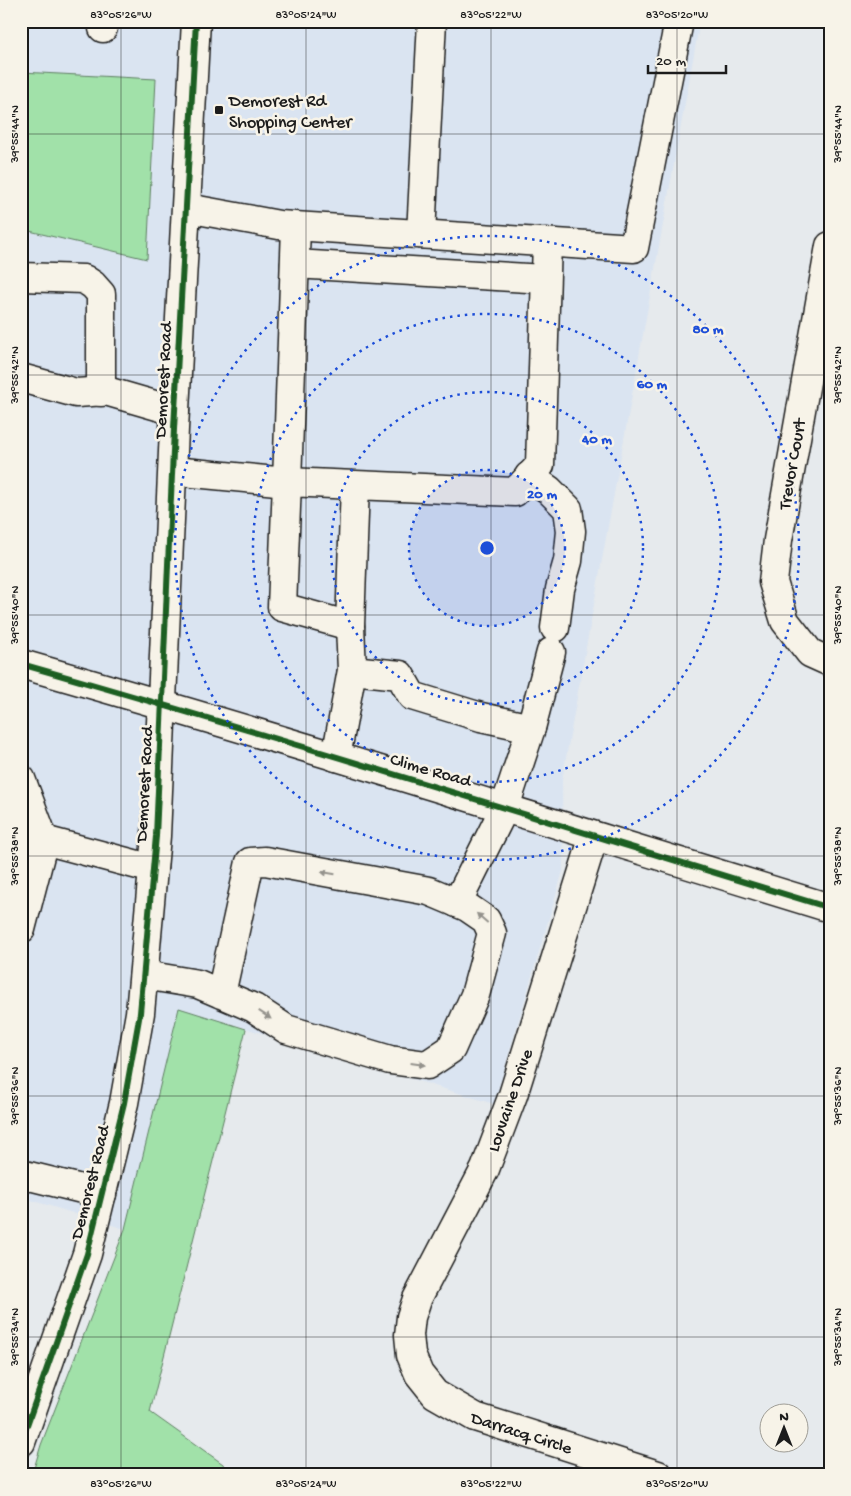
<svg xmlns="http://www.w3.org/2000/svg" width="851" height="1496" font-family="'Gochi Hand',sans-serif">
  <rect width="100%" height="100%" fill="#e6eaed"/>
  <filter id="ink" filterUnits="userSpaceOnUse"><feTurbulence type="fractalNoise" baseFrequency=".02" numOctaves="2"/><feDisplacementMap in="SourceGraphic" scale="10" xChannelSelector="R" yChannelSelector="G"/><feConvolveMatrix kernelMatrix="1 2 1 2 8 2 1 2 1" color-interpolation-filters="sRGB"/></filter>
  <g filter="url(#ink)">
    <polygon fill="#dae4f1" points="21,21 700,21 562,780 563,871 494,1104 179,1008 125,1229 21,1197 21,229 147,258 156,80 21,72"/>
    <g fill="#a1e1a9" stroke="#5e7e62">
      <polygon points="21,72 156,79 147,259 21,229"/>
      <polygon points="179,1008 246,1029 150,1412 223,1464 230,1475 32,1475 41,1445 125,1229"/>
    </g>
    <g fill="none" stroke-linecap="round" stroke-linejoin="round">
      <defs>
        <g id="minor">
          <polyline points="103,28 103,21"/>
          <polyline points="187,208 279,225 634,248 679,21"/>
          <polyline points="421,234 432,21"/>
          <polyline points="830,246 778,540 773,582 785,621 810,653 830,662"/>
          <polyline points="295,264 545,279"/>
          <polyline points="21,277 84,279 93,285 101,294 101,392"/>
          <polyline points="21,378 76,393 106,391 175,411"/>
          <polyline points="173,471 287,482 296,227"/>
          <polyline points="529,476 549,490 568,509 571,531 568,561 560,589 555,628"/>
          <polyline points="355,485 350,626 282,607 287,482 515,492 540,465 547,242"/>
          <polyline points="352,670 400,675 412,696 481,717 531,728 505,807 457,903"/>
          <polyline points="531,728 551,652"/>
          <polyline points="336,757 352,670 350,626"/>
          <polyline points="21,779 44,840 21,929"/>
          <polyline points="21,834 153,869"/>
          <path id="s1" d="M594,836L513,1095L485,1169L417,1299L411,1317L409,1335L411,1355L419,1374L435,1394L475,1417L658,1475"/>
          <polyline points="144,975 198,984 254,1008 286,1029 390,1060 427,1065 451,1049 475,995 492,933 486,920 467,907 429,891 265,861 250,862 221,994"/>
          <polyline points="21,1174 102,1194"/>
          <polyline points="21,1442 87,1254 124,1103 140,1013 156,836 174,429 196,21"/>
        </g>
        <path id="major" d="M21,664C292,741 561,826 830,908"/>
      </defs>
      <use href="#minor" stroke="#1c1c1c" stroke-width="31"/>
      <use href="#major" stroke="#1c1c1c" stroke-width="31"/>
      <use href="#minor" stroke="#f7f3e8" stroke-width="28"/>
      <use href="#major" stroke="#f7f3e8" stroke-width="28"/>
      <defs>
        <g id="cycleway">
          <path d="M21,664C292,741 561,826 830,908"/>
          <polyline points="21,1442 87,1254 124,1103 140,1013 156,836 174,429 196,21"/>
        </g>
      </defs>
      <use href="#cycleway" stroke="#f7f3e8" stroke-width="9"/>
      <use href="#cycleway" stroke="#1b5e20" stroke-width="6"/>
    </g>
    <defs><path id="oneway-solid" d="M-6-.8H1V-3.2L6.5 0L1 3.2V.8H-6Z" transform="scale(1.25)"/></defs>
    <g fill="#94928c">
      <use href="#oneway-solid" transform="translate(328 873) rotate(-170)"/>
      <use href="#oneway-solid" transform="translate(482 918) rotate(-139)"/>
      <use href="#oneway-solid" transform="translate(265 1015) rotate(33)"/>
      <use href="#oneway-solid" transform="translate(418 1064) rotate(8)"/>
    </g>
  </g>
  <path fill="none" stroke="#1c1c1c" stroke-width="1" stroke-opacity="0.45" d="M121,21V1475M306,21V1475M491,21V1475M677,21V1475M21,134H830M21,375H830M21,615H830M21,856H830M21,1096H830M21,1337H830"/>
  <circle cx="487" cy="548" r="78" fill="#1d4ed8" fill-opacity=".12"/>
  <g fill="none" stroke="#1d4ed8" stroke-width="2.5" stroke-dasharray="2.5 5">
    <circle cx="487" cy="548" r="78"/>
    <circle cx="487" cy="548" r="156"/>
    <circle cx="487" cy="548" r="234"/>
    <circle cx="487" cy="548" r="312"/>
  </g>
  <rect fill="#1c1c1c" stroke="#f7f3e8" stroke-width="2" x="214" y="105" width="10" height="10" rx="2.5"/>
  <g text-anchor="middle" stroke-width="5" stroke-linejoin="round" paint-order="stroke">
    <g font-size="18" fill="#1c1c1c" stroke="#f7f3e8" text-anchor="start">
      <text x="229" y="106">Demorest Rd<tspan x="229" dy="21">Shopping Center</tspan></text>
    </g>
    <g font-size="18" fill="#1c1c1c" stroke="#f7f3e8">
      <text transform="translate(162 380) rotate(-87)" y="6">Demorest Road</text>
      <text transform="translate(791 464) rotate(-80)" y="6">Trevor Court</text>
      <text transform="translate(431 769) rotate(16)" y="6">Clime Road</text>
      <text transform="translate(143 784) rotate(-87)" y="6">Demorest Road</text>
      <text transform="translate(509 1100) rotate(-71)" y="6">Louvaine Drive</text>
      <text transform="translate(89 1182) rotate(-76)" y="6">Demorest Road</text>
      <text dy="6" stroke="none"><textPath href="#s1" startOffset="696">Darracq Circle</textPath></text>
    </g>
  </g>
  <circle cx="487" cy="548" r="8" fill="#1d4ed8" stroke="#f7f3e8" stroke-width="2.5"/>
  <g font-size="15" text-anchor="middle" font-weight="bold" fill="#1d4ed8" stroke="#f7f3e8" stroke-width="5" stroke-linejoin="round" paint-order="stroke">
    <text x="708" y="333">80 m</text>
    <text x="652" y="388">60 m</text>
    <text x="597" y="443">40 m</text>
    <text x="542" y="498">20 m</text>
  </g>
  <rect width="851" height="1496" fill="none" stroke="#f7f3e8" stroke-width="55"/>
  <g transform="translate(784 1428)"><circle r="24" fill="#f7f3e8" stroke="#9f9d96"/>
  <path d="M0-4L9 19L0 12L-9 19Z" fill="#1c1c1c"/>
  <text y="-8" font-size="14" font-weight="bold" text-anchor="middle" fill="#1c1c1c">N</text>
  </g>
  <path d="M648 65v8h78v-8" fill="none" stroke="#1c1c1c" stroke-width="2.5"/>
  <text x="656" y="65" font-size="15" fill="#1c1c1c" stroke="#f7f3e8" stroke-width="4" paint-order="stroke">20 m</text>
  <rect x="28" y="28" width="796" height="1440" fill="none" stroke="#1c1c1c" stroke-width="2"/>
  <g font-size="12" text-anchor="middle" fill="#1c1c1c">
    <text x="121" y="18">83°05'26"W</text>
    <text x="306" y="18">83°05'24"W</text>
    <text x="491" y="18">83°05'22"W</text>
    <text x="677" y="18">83°05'20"W</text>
    <text transform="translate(14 134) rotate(-90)" y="4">39°55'44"N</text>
    <text transform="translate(837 134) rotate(-90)" y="4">39°55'44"N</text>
    <text transform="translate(14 375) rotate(-90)" y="4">39°55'42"N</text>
    <text transform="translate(837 375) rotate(-90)" y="4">39°55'42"N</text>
    <text transform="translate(14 615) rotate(-90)" y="4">39°55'40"N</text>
    <text transform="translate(837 615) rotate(-90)" y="4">39°55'40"N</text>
    <text transform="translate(14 856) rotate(-90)" y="4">39°55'38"N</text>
    <text transform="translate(837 856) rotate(-90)" y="4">39°55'38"N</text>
    <text transform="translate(14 1096) rotate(-90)" y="4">39°55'36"N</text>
    <text transform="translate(837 1096) rotate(-90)" y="4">39°55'36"N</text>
    <text transform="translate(14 1337) rotate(-90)" y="4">39°55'34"N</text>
    <text transform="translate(837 1337) rotate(-90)" y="4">39°55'34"N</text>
    <text x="121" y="1487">83°05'26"W</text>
    <text x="306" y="1487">83°05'24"W</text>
    <text x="491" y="1487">83°05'22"W</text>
    <text x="677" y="1487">83°05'20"W</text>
  </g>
</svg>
